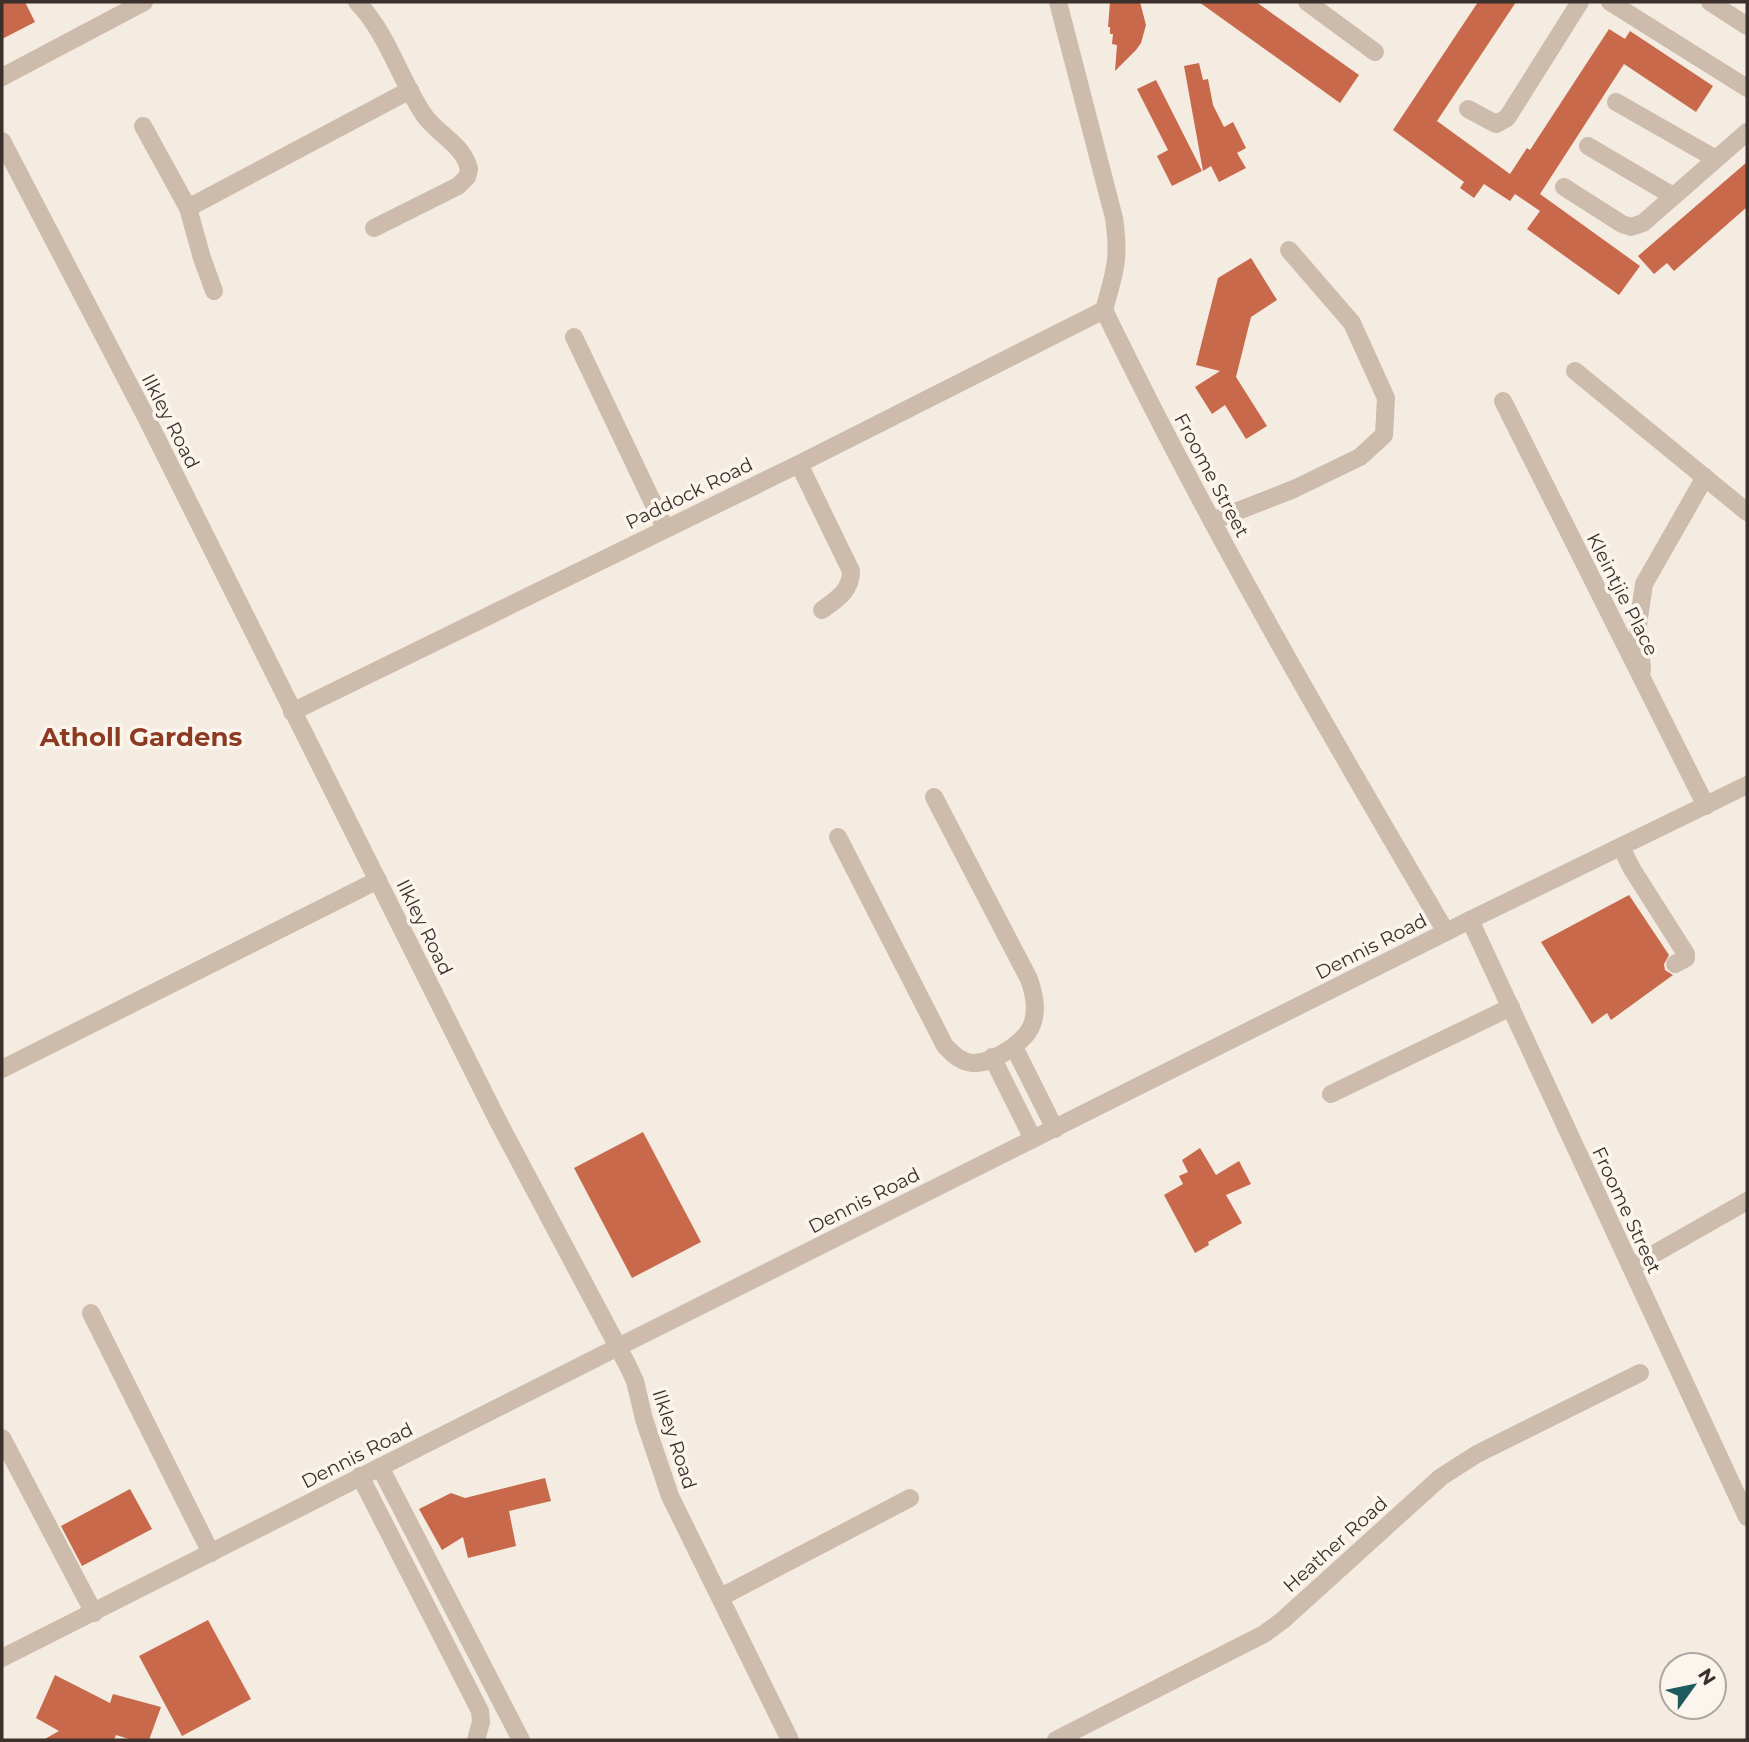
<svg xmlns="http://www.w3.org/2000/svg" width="1749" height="1742" font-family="Montserrat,sans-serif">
  <rect width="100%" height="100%" fill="#f4ebe1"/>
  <g fill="#c8694b">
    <polygon points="2,2 25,2 35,22 2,39"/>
    <polygon points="1110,2 1140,2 1146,25 1141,43 1136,50 1115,71 1117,45 1112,44 1113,34 1110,34 1110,27 1108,27"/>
    <polygon points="1199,2 1256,2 1359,75 1340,103"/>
    <polygon points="1478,2 1516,2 1437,121 1510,174 1527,148 1530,150 1609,29 1625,39 1630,31 1713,86 1696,112 1624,64 1540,194 1640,266 1619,295 1527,229 1540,211 1515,194 1510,201 1484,184 1474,198 1460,188 1464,182 1393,130"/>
    <polygon points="1199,63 1203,80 1208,79 1213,105 1224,127 1233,122 1246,148 1237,153 1246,168 1219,182 1211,166 1203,171 1184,66"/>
    <polygon points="1156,80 1202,171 1172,186 1157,156 1168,150 1137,89"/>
    <polygon points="1747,162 1747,207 1674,271 1667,263 1654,274 1638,256"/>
    <polygon points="1251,258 1277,300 1251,317 1236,377 1267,426 1246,439 1225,405 1212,414 1195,387 1220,371 1196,365 1218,278"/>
    <polygon points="1629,895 1669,955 1664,964 1665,970 1673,975 1611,1020 1607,1013 1592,1024 1541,942"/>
    <polygon points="643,1132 701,1242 632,1278 574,1168"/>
    <polygon points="1200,1148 1216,1175 1239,1161 1251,1184 1226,1195 1242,1223 1208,1242 1209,1245 1195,1253 1164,1195 1183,1184 1179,1176 1188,1172 1182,1160"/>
    <polygon points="545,1478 551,1501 509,1511 516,1546 468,1558 463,1537 442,1550 419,1509 451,1493 465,1498"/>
    <polygon points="130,1489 152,1529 82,1566 61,1526"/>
    <polygon points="208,1620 251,1699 182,1736 139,1656"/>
    <polygon points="55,1675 110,1703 113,1694 161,1707 149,1740 132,1740 116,1735 114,1740 43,1740 59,1731 36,1718"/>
  </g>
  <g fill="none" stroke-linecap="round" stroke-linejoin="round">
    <g stroke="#cdbbac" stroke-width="18">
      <path d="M357,2C388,34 399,78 424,115C438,135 463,144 469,169L467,177L458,186L374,228"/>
      <path d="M1058,2L1114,218C1120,259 1115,271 1104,310C1207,523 1326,728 1446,932"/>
      <polyline points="1307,2 1375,52"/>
      <polyline points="1610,2 1747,88"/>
      <polyline points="1710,2 1747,26"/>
      <polyline points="2,77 144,2"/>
      <polyline points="1616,102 1716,159"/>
      <polyline points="1468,109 1496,124 1507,118 1580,2"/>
      <polyline points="143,126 188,208 202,258 214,291"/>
      <polyline points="2,141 145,415 498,1121 627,1364 635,1381 644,1419 670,1496 790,1740"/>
      <polyline points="1588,146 1673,196"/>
      <polyline points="1564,187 1622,224 1631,227 1643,223 1747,132"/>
      <polyline points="188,208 410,90"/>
      <polyline points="574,337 665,528"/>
      <polyline points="1575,371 1747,512"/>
      <polyline points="1503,401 1706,806"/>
      <path d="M799,464L851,571C851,591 837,599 822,610"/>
      <polyline points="1212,521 1294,489 1360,457 1384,435 1386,398 1352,323 1289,250"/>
      <polyline points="1642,670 1638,625 1644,584 1705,477"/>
      <polyline points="292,712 799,464 1104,310"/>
      <path d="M838,837L945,1046C952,1053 960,1062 972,1063C992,1064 1027,1042 1033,1022C1037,1007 1034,994 1029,979L934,797"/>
      <polyline points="1621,847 1632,869 1686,954 1686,958 1675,964"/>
      <polyline points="1470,920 1747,1517"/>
      <polyline points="1014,1047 1055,1129"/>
      <polyline points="992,1057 1033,1139"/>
      <polyline points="2,1069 378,880"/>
      <polyline points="1331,1094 1511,1007"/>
      <polyline points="1631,1267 1747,1201"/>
      <polyline points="91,1313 211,1553"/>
      <polyline points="2,1438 94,1613"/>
      <polyline points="380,1467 521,1740"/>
      <polyline points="360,1476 480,1711 481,1722 476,1740"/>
      <polyline points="721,1597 910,1498"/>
      <polyline points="2,1658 618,1347 1470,920 1747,785"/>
      <polyline points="1056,1740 1264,1634 1283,1620 1441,1477 1477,1454 1640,1373"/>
    </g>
  </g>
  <g text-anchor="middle" stroke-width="7" stroke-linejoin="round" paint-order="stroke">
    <g font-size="19" fill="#3b302b" stroke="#fbf5ee">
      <text transform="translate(171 421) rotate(63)" y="7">Ilkley Road</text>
      <text transform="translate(1212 475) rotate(62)" y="7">Froome Street</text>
      <text transform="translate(689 493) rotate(-26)" y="7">Paddock Road</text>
      <text transform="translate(1623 594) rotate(63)" y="7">Kleintjie Place</text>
      <text transform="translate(425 927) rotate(64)" y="7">Ilkley Road</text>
      <text transform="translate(1371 946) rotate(-27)" y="7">Dennis Road</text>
      <text transform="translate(864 1200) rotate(-27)" y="7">Dennis Road</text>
      <text transform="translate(1627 1210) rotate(65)" y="7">Froome Street</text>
      <text transform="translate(675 1439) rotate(72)" y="7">Ilkley Road</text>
      <text transform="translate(357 1455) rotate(-27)" y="7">Dennis Road</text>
      <text transform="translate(1335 1544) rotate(-42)" y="7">Heather Road</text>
    </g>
    <g font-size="26" font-weight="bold" fill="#8c3b22" stroke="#fbf5ee">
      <text x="141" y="746">Atholl Gardens</text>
    </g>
  </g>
  <rect width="1749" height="1742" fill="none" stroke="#3b302b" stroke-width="7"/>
  <g transform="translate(1693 1686) rotate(57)"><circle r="33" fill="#fbf5ee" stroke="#aea6a0" stroke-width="2"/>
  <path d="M0-5L12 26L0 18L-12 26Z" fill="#1f5a5e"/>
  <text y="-10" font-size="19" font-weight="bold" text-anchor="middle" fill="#3b302b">N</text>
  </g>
</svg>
